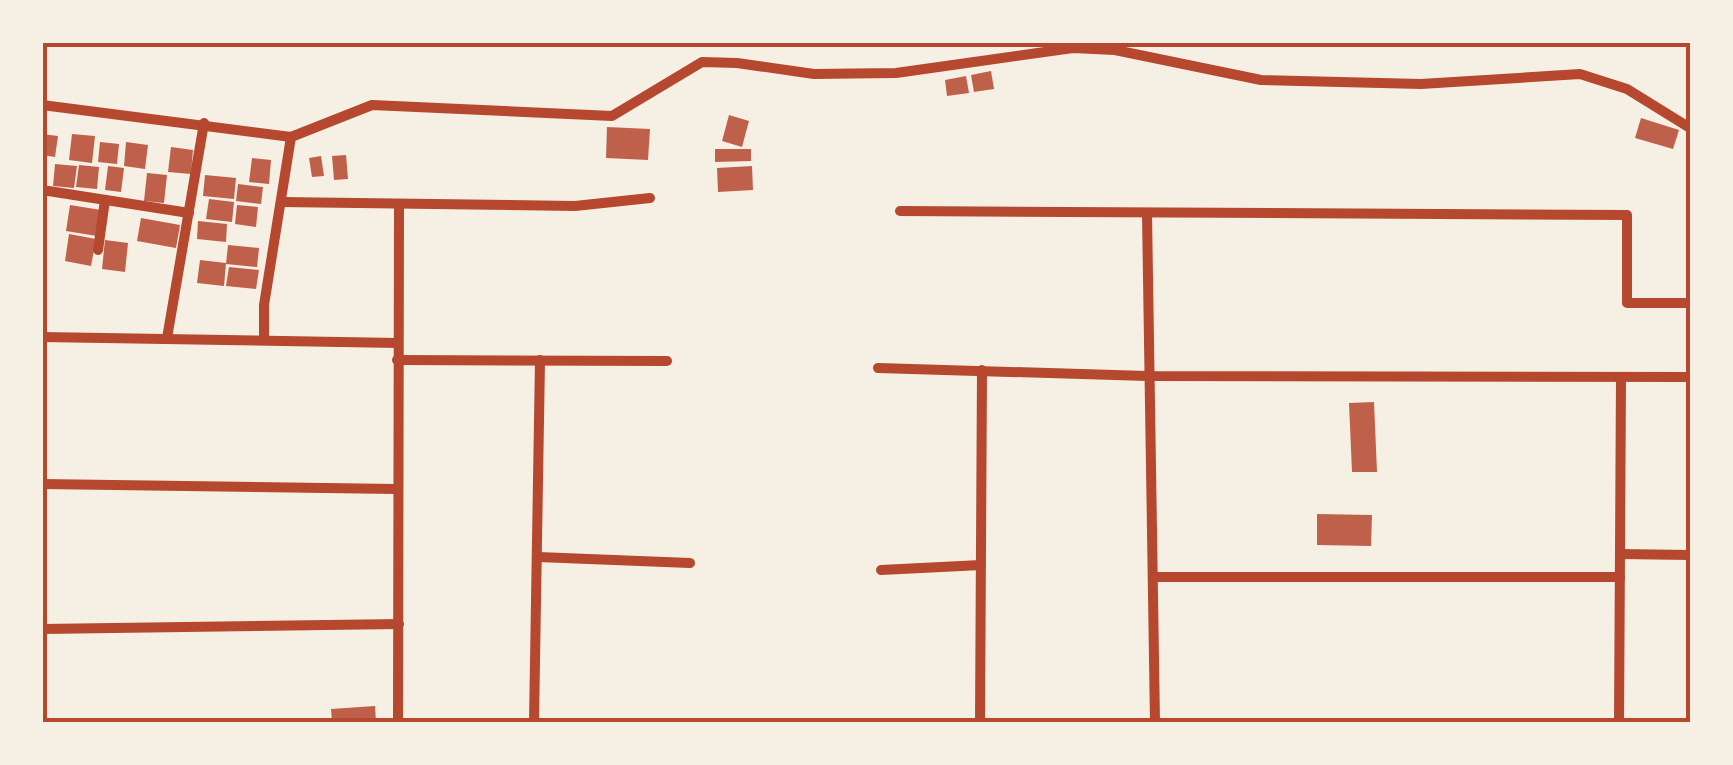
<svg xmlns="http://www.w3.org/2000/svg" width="1733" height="765" font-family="Raleway,sans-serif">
  <rect width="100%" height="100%" fill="#f6efe4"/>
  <g fill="#bf614a">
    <polygon points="991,71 994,89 974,92 971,75"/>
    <polygon points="966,76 969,93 947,96 945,80"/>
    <polygon points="729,115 749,121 742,147 722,141"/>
    <polygon points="1641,118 1679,130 1673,149 1635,138"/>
    <polygon points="607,127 650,129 648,160 606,158"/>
    <polygon points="42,134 58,136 55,157 42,155"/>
    <polygon points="72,134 95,136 92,163 69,160"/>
    <polygon points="100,142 119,144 117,164 98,162"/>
    <polygon points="126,142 148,145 145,169 124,166"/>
    <polygon points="171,147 193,150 191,174 168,172"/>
    <polygon points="715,149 751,149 751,161 715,162"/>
    <polygon points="346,155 348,179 334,180 332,156"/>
    <polygon points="321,156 324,176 312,177 309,158"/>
    <polygon points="252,158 271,160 269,184 249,182"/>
    <polygon points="55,164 77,166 74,188 53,186"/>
    <polygon points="79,165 99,167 97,189 76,187"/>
    <polygon points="108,166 124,168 121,192 105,190"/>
    <polygon points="752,166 753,190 718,192 717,168"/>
    <polygon points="147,173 167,175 164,203 144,201"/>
    <polygon points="205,175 236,178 234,199 203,196"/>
    <polygon points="238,184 263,187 261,204 236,201"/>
    <polygon points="209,199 234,202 232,222 206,219"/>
    <polygon points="70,205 101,210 97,236 66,231"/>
    <polygon points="237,205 258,207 256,227 235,224"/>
    <polygon points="141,218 180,225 176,248 137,241"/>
    <polygon points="198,221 227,224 226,242 197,239"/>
    <polygon points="69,234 96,239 91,266 65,261"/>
    <polygon points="105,240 128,243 125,272 102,269"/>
    <polygon points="228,245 259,248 257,267 226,264"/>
    <polygon points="200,260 226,263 224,286 197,283"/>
    <polygon points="229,267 259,270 256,289 226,286"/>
    <polygon points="1374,402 1377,472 1352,472 1349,403"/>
    <polygon points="1317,514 1372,515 1371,546 1317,545"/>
    <polygon points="375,706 376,722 332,722 331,709"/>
  </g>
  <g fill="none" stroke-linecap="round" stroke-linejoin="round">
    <g stroke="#b5482f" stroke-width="10">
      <polyline points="42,105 291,137 372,105 612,116 702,62 737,63 814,74 896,73 1073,48 1115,50 1261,80 1421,84 1580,74 1627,89 1690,128"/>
      <polyline points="42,190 189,213"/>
      <polyline points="281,202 575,206 650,198"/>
      <polyline points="900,211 1627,215 1627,303 1690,303"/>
      <polyline points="1147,214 1155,722"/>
      <polyline points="98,250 105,200"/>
      <polyline points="42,337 398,343"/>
      <polyline points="167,338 204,123"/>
      <polyline points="264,340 264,305 291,137"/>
      <polyline points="397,360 667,361"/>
      <polyline points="878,368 1147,376 1690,377"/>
      <polyline points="42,484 396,489"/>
      <polyline points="1620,554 1690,555"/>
      <polyline points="538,557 690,563"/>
      <polyline points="881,570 981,565"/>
      <polyline points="1154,577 1620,577"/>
      <polyline points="42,629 399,624"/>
      <polyline points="398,722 399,204"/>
      <polyline points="534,722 540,360"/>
      <polyline points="980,722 982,370"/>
      <polyline points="1619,722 1621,377"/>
    </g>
  </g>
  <rect width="1733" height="765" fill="none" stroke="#f6efe4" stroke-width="90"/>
  <rect x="45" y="45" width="1643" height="675" fill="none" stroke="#b5482f" stroke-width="4"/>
</svg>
